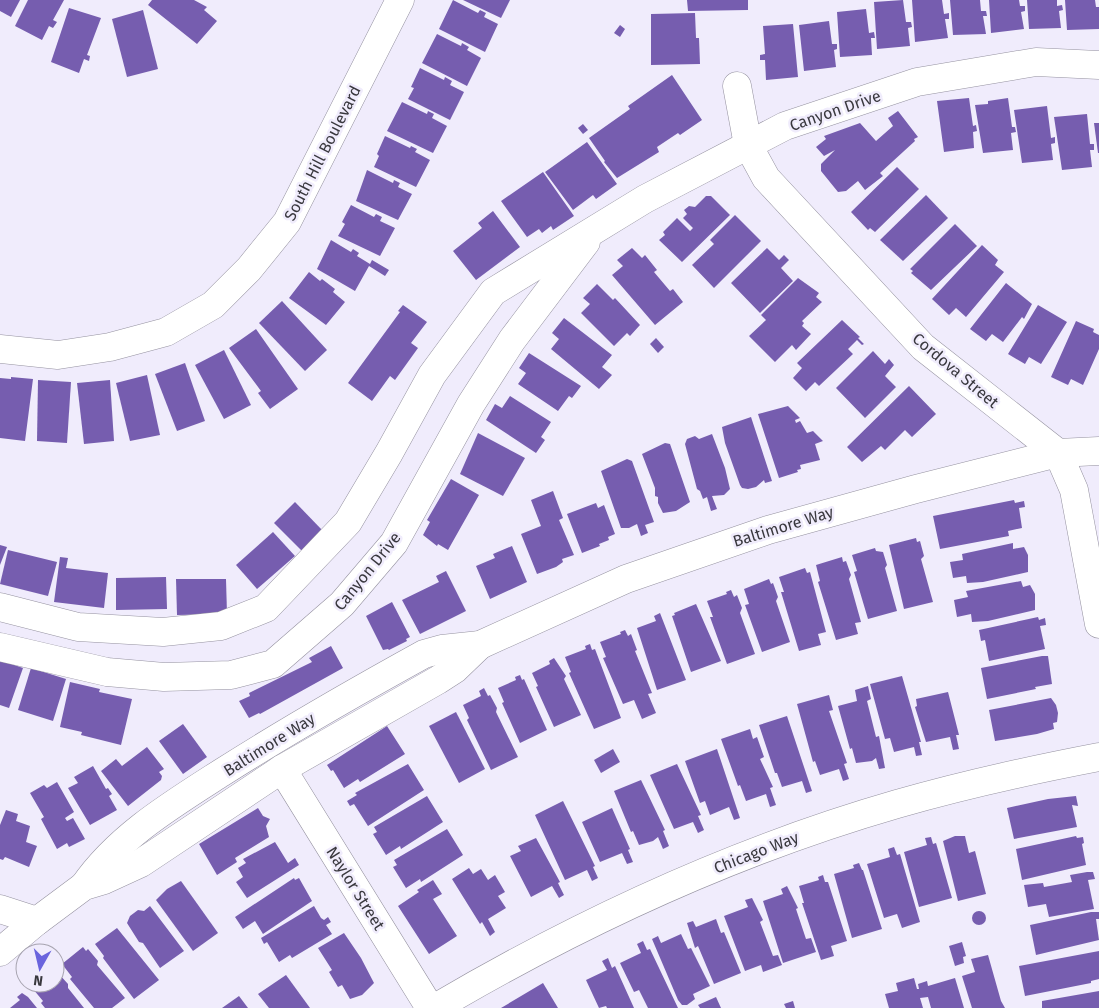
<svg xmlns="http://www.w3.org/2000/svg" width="1099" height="1008" font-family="'Fira Sans',sans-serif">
  <rect width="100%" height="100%" fill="#f0ecfc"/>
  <g fill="#765daf">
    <polygon points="0,0 20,0 11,17 0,11"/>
    <polygon points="28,0 64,0 53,20 57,22 53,28 49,26 42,40 15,26"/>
    <polygon points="152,0 194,0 207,7 204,10 217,21 197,44 148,5"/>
    <polygon points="453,0 478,13 480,10 486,13 484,17 498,24 485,52 439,29"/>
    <polygon points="463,0 510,0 501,18"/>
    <polygon points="687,0 748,0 748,10 688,11"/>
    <polygon points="903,0 906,22 911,22 912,27 908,28 910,46 877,49 874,2"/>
    <polygon points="912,0 942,0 944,14 949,13 949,19 945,19 948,38 915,42"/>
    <polygon points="950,0 980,0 981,11 986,11 987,16 983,16 986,34 953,35"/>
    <polygon points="989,0 1019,0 1020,6 1025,6 1025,11 1021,12 1024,29 991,33"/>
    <polygon points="1027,0 1057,0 1057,6 1062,5 1063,10 1059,11 1061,28 1029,29"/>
    <polygon points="1065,0 1095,0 1096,7 1099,7 1099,29 1067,30"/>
    <polygon points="69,8 101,18 87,55 90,56 89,61 84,59 79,73 51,62"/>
    <polygon points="866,9 869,33 874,32 875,38 871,38 872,55 840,57 837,12"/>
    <polygon points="143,10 158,69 127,77 112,19"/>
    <polygon points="695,13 696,38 699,38 700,64 651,65 651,14"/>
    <polygon points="829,21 832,44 837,44 837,49 834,50 836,67 804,71 799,25"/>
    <polygon points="793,24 798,77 766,80 765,60 760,60 760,55 765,54 763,26"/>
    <polygon points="620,25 625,29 620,37 614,33"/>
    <polygon points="437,34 461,46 462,43 469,47 467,50 481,58 467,86 422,63"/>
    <polygon points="420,68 444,80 445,77 452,81 450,85 464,92 450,120 408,99 414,88 411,87"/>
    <polygon points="672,75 702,120 680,135 678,133 657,147 659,152 617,178 604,162 605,161 589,138 630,109 628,106"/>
    <polygon points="969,98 973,126 976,125 977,131 973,132 974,148 944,152 937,101"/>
    <polygon points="1008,98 1012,127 1015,127 1016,132 1011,133 1013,150 983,153 975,105 988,104 988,101"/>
    <polygon points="402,102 427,114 428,111 434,114 432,118 447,126 433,153 387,131"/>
    <polygon points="1047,106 1051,138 1055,137 1055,143 1051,144 1053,160 1022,163 1014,110"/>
    <polygon points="898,111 918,137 914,139 915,141 880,173 883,176 865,190 858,181 846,191 838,192 821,171 821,164 835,150 824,156 816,147 826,139 824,136 860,123 876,141 893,126 888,118"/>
    <polygon points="1087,114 1090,144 1094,144 1094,150 1090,150 1092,167 1062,170 1054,117"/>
    <polygon points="1094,123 1099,123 1099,153 1098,153"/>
    <polygon points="583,124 588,130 583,134 578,128"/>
    <polygon points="385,136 410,148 411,146 417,149 415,152 430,160 416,187 374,167 379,156 377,154"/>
    <polygon points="587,142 617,184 596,199 593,195 573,210 545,172"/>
    <polygon points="897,167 919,189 875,232 870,228 868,230 851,212"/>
    <polygon points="367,170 393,183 394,180 400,183 398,187 412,194 398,220 356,201"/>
    <polygon points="543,172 574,216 553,230 551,226 542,233 539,229 527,237 501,201"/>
    <polygon points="926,195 948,218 903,261 880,240"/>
    <polygon points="706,196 711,196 730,215 682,262 659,240 665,235 663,232 677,218 690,231 693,228 683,218 687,214 684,210 689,206 695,207"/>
    <polygon points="351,205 374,217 376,214 382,217 380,221 395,228 380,256 338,236 345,224 342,222"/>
    <polygon points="493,211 520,247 476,280 453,251 482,228 478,223"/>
    <polygon points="735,215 761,241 714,288 692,265 714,244 710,240"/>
    <polygon points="955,224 977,246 931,290 911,273 913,271 910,269"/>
    <polygon points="331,240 351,252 353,249 359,253 357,256 370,264 372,260 389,270 385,276 369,266 355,291 317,269"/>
    <polygon points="982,245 998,260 995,265 1004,272 966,317 956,308 949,315 932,299"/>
    <polygon points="632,248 642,258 645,255 657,270 654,272 670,291 673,289 683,302 655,325 612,275 623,266 617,260"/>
    <polygon points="767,248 779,260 784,255 789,260 781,268 793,281 760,313 731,283"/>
    <polygon points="309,272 320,281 322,279 335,289 333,292 345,302 326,325 289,298"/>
    <polygon points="798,278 819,293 816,297 822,302 802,321 804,323 802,326 811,334 796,350 792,345 775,362 749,336 766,320 761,315"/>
    <polygon points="1006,283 1032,304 1024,319 1022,317 1003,342 992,334 986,341 970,329"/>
    <polygon points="597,284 613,300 615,298 640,325 630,336 627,333 614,346 581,313 590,304 583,298"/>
    <polygon points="282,301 327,350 305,371 259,323"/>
    <polygon points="403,305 427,322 411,343 418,348 395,380 390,376 372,401 348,383 400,312 398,311"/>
    <polygon points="1038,305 1067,322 1041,364 1029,357 1025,364 1008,354"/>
    <polygon points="564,318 612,355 602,367 612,375 599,389 551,349 559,339 552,333"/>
    <polygon points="842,320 860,337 858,338 864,344 862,345 857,340 848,349 853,354 819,386 815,382 806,391 793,378 802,368 797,363"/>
    <polygon points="1076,321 1094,329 1093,332 1099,335 1099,349 1083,385 1071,379 1068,385 1051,377"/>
    <polygon points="256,329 298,389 270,409 258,393 261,391 229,348"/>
    <polygon points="656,338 664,347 658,353 650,344"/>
    <polygon points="224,350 251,405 224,419 195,365"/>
    <polygon points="873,351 885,364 889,359 894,365 885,376 896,387 865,418 836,388"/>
    <polygon points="529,353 581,386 572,398 569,396 558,411 518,384 526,373 519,368"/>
    <polygon points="185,363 205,421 177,431 155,374"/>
    <polygon points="147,375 160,435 130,441 116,383"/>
    <polygon points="11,377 33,379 25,441 0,438 0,378 11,379"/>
    <polygon points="38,380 71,382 67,443 37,441"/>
    <polygon points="110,380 114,441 84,444 77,383"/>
    <polygon points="909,386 936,414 912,437 905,430 885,450 881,446 862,462 847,447"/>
    <polygon points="510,396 551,422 541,437 545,440 536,453 486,420 495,404 502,408"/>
    <polygon points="788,406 800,418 795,420 796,423 800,421 807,433 813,431 823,441 815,444 820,460 800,465 801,469 797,470 798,472 779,478 758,414"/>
    <polygon points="751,417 772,481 765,483 764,480 756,487 748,489 742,488 740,485 725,443 722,427"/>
    <polygon points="478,433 525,458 503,496 460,474"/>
    <polygon points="712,434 725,468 730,489 724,495 712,496 717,509 711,511 707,497 703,499 700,491 697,489 685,444 687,439 695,436 699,439"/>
    <polygon points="665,443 670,444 690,502 676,511 663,513 658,503 658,497 655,496 655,488 642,454"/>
    <polygon points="627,459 632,461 654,522 645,525 648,533 641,536 637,524 629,528 621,528 601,471"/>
    <polygon points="451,479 479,495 448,550 438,544 437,546 423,535 430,522 427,520"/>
    <polygon points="553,491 563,518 559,520 574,555 562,559 563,562 556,567 537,574 521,534 541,526 531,500"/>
    <polygon points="1014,500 1015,503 1024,501 1025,507 1019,508 1022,528 1008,531 1009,536 940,549 933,516"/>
    <polygon points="295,502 323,531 303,552 274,523"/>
    <polygon points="596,503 598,508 604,505 615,534 608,537 609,540 599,544 600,546 582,553 567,514"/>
    <polygon points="273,532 295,556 257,589 236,565"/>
    <polygon points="916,538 917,542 920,541 924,556 921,559 933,602 904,609 889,545"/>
    <polygon points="1013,543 1013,549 1024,547 1028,555 1028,572 983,582 967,583 966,576 953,578 950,562 963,560 962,554"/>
    <polygon points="0,545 7,547 0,565"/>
    <polygon points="512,546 527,582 490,599 476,566 495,558 493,554"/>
    <polygon points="875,548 876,551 883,552 887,565 885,568 897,611 868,619 854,572 857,571 852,555"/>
    <polygon points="8,550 57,562 48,596 0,584"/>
    <polygon points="60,557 68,558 66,568 108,573 104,608 54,602"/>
    <polygon points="842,557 843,562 846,561 851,575 849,579 861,622 855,623 858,634 836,640 818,582 820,581 816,565"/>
    <polygon points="805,568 807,573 810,572 826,632 818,634 821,645 799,651 781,592 784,592 779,577"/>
    <polygon points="446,571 466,611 420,634 402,600 439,582 436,576"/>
    <polygon points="166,577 167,609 116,610 116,578"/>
    <polygon points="176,579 226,579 227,614 177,615"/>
    <polygon points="769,579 771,584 773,583 778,597 776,601 790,642 762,652 745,605 749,604 744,589"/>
    <polygon points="1021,581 1023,587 1030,585 1035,594 1035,610 988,621 972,622 971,614 957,617 954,600 968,597 966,591"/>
    <polygon points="731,590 734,597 737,595 742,608 740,613 755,654 727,664 710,617 713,617 707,601 727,594 726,592"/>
    <polygon points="392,602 410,637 406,639 407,641 389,650 388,649 383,650 366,616"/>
    <polygon points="696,604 721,661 691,672 672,616 675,615 674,613"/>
    <polygon points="660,613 686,680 657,690 637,628 656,621 654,616"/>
    <polygon points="1038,617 1039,620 1045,618 1046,625 1040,626 1045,649 989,661 985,640 981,641 979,630"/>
    <polygon points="625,630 628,636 631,634 637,650 635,651 652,693 648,694 656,713 642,719 634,700 623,704 603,658 606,657 600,642 621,634 620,632"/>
    <polygon points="590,644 592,650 595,649 621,718 594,729 569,673 571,672 565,657 586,649 585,646"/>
    <polygon points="331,646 343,668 260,714 259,713 249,718 239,701 250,696 249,693 312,662 309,658"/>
    <polygon points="1042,656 1048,656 1052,684 1035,687 1036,689 987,699 981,668"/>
    <polygon points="554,658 566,676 564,679 581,715 554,727 536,687 538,686 532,673 550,664 549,661"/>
    <polygon points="0,660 23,668 9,708 0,705"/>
    <polygon points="31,668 66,679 53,721 18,710"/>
    <polygon points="520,675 522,680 524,679 547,730 520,743 502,703 504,702 498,688 516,680 515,677"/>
    <polygon points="902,676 921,742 919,742 922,755 916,756 914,747 894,752 890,738 885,739 870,684"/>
    <polygon points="70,682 100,689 99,692 132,699 121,745 81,735 82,732 60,727"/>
    <polygon points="868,686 871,699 867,701 876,737 879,736 885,768 879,769 876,758 872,761 856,763 852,748 850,749 838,706 857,701 855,690"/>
    <polygon points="484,688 488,696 490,695 497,708 496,712 518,757 491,770 467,720 469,718 463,705 481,696 479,691"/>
    <polygon points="948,692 959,735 956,735 959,749 953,750 950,737 926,742 915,707 917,706 916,699"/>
    <polygon points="829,695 833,710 829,711 847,763 844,764 849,779 843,781 839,769 820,775 815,761 813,762 797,704"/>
    <polygon points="1051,698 1056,705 1058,713 1057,722 1053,723 1054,729 1037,734 995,741 989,710"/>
    <polygon points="456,712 485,769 459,783 429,726"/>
    <polygon points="787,716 812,791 806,793 802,781 782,787 777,773 775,773 759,725"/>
    <polygon points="183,724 207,757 183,774 159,741"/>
    <polygon points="387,726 405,754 360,782 358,779 344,788 333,770 331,771 327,765"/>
    <polygon points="750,729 753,739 757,737 764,757 760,759 773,787 770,788 776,805 770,807 766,794 746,801 740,785 738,786 721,739"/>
    <polygon points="147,747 164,769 159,772 162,776 161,780 128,806 101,771 116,759 122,766"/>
    <polygon points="613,749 620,762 601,773 594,760"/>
    <polygon points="717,749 740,818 734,820 729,807 710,815 705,801 700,803 685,761"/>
    <polygon points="408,764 424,790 368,826 354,804 350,806 347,801 357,795 355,793"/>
    <polygon points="677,764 701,815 698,816 704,830 698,833 693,822 674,829 650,775"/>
    <polygon points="93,766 106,789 108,788 112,794 109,796 117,810 90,825 68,788 78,783 74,777"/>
    <polygon points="641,780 665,830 663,831 669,846 663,849 658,837 653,841 639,845 633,831 631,832 614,791"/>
    <polygon points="57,782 74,812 65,818 67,821 73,818 85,839 69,847 67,843 57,849 41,819 44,817 30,793 44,785 47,788"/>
    <polygon points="427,796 443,822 401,849 400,846 386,855 373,834 377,832 374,827"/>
    <polygon points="1076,796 1078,806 1072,805 1077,827 1014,839 1007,808 1048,799"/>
    <polygon points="563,801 595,866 593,867 598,878 592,881 587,870 565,880 535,815"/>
    <polygon points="258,808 263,816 270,819 266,826 269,837 235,858 237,862 217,875 199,844"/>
    <polygon points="612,808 630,849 628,850 633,862 627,864 622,853 600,862 582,822"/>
    <polygon points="6,810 18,814 16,821 30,826 26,842 37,846 29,867 5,857 3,860 0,859 0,825"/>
    <polygon points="447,829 463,855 421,882 420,879 406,888 393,867 397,865 394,860"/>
    <polygon points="955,836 965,836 969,853 975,851 986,894 958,901 943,841"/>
    <polygon points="1076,836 1077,838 1083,837 1084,843 1082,844 1086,865 1022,880 1016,849"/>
    <polygon points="931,837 933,844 936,843 952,898 919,907 904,852 927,845 925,838"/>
    <polygon points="536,838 560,882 558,883 564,895 559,898 552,886 531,897 510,856 521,851 518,846"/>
    <polygon points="275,842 288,863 295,858 299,865 247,898 236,882 243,877 238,868 246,863 243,859"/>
    <polygon points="894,847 897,855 900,854 920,922 902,928 897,914 884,918 867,864 890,857 888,849"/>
    <polygon points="859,863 862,870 863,870 882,929 852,938 834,874 854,868 853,865"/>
    <polygon points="469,868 473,874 481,869 488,880 495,875 505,892 498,896 506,908 488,919 495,932 490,936 482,922 480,924 452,879"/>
    <polygon points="1087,872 1093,872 1095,879 1088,880 1094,909 1049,917 1046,904 1028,907 1024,885 1043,883 1044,887 1072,882 1070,875"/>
    <polygon points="823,875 825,882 828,882 847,941 831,946 834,956 821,960 802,903 804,903 799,886 819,880 818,877"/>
    <polygon points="294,878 295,880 299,878 312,901 263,934 255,921 243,929 235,917"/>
    <polygon points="433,880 442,894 433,899 457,936 429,954 398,906 419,892 417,890"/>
    <polygon points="181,881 218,933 193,951 156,900 167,889"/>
    <polygon points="787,886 798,908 796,909 806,939 811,938 816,952 783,963 763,901 783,894 781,889"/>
    <polygon points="752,898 763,920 760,922 773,956 778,955 782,965 763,972 761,965 745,971 724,916 748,907 745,900"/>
    <polygon points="150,906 184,951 160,968 143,943 139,942 127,923 130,916 138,910 144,911"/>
    <polygon points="314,906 321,918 324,920 328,917 331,922 326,925 332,934 292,958 290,955 279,962 267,942 264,944 261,938"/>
    <circle cx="979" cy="918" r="7"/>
    <polygon points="1091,912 1099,912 1099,919 1096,919 1099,940 1036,955 1030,925"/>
    <polygon points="716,919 721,933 724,932 741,973 714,984 698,946 695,948 687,923 693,921 696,927"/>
    <polygon points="117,928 159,980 134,999 103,958 104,956 95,944"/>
    <polygon points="344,933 361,958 374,983 362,995 350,999 342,985 338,987 329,972 332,970 318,948"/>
    <polygon points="681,934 688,949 691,948 710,986 693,994 695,999 687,1005 682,1005 678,1000 652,939 658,936 661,943"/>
    <polygon points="643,941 647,950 650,949 678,1008 648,1008 639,990 634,992 620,963 641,953 637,944"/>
    <polygon points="962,942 966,956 963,957 964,963 955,966 949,946"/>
    <polygon points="83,947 86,951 88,949 98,961 97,965 125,998 112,1008 94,1008 70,979 72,977 62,964"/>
    <polygon points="1099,951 1099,979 1091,981 1091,983 1025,996 1019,966"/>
    <polygon points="988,955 1001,1001 1005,1008 972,1008 962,976 975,972 971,959"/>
    <polygon points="608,958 612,968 615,966 634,1008 607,1008 606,1006 599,1008 586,980 607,970 602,961"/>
    <polygon points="58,973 68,984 68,988 84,1008 45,1008 41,1003 43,1001 33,989 40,983 55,983 55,975"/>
    <polygon points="286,975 310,1008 269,1008 258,994"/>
    <polygon points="914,978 917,989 919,989 918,984 927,981 928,986 955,978 964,1008 931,1008 928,997 920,998 923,1008 889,1008 885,994 898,991 896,983"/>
    <polygon points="543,983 558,1008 501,1008"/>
    <polygon points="1099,991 1099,1008 1042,1008 1042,1001"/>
    <polygon points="22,993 28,997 37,1008 10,1008 20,1000 17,997"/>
    <polygon points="239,996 248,1008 222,1008"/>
    <polygon points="716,997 721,1008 700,1008 698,1005"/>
    <polygon points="793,1001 795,1008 786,1008 784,1004"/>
  </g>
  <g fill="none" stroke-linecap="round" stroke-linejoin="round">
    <defs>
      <g id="street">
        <polyline points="737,86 748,145 766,178 923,347 1058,453 1074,490 1099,624"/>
        <polyline points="0,607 78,627 163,632 221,626 266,608 348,522 389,453 432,375 493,292 645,199 785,126 917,82 1036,62 1099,65"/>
        <polyline points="0,647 107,672 164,677 231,675 273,664 342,604 394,543 471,404 512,340 586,242"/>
        <polyline points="282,769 430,1008"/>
        <path d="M84,886C118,837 171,805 221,773C287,731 355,692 424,654L442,649L480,645L626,579L768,530L916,489L1058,453L1099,451"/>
        <polyline points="0,909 37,921"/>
        <polyline points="0,952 37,921 84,886 104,880 141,863 282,769 438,680 455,669 480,645"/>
        <path d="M435,1008C581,922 734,851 897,804C963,785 1031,770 1099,757"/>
      </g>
      <polyline id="secondary" points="0,349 58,355 110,347 166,332 213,305 249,269 287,222 400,0"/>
    </defs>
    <use href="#street" stroke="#9592a0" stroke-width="29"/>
    <use href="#secondary" stroke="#9592a0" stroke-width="29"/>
    <use href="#street" stroke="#fff" stroke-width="28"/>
    <use href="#secondary" stroke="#fff" stroke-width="28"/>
  </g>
  <g text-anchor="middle" stroke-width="5" stroke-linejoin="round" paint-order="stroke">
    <g font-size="16" fill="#39383e" stroke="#f0ecfc">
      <text transform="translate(835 110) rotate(-19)" y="6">Canyon Drive</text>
      <text transform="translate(322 153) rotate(-63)" y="6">South Hill Boulevard</text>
      <text transform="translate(956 370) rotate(40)" y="6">Cordova Street</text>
      <text transform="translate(783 526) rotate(-17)" y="6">Baltimore Way</text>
      <text transform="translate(367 571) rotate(-51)" y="6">Canyon Drive</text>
      <text transform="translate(269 744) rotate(-32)" y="6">Baltimore Way</text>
      <text transform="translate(756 852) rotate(-21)" y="6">Chicago Way</text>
      <text transform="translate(356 888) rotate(58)" y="6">Naylor Street</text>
    </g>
  </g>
  <g transform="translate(40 968) rotate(188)"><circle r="24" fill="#f0ecfc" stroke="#a7a4b0"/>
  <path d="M0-4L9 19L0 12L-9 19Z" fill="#6a64dd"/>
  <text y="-8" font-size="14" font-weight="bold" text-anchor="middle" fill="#39383e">N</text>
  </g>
</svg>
